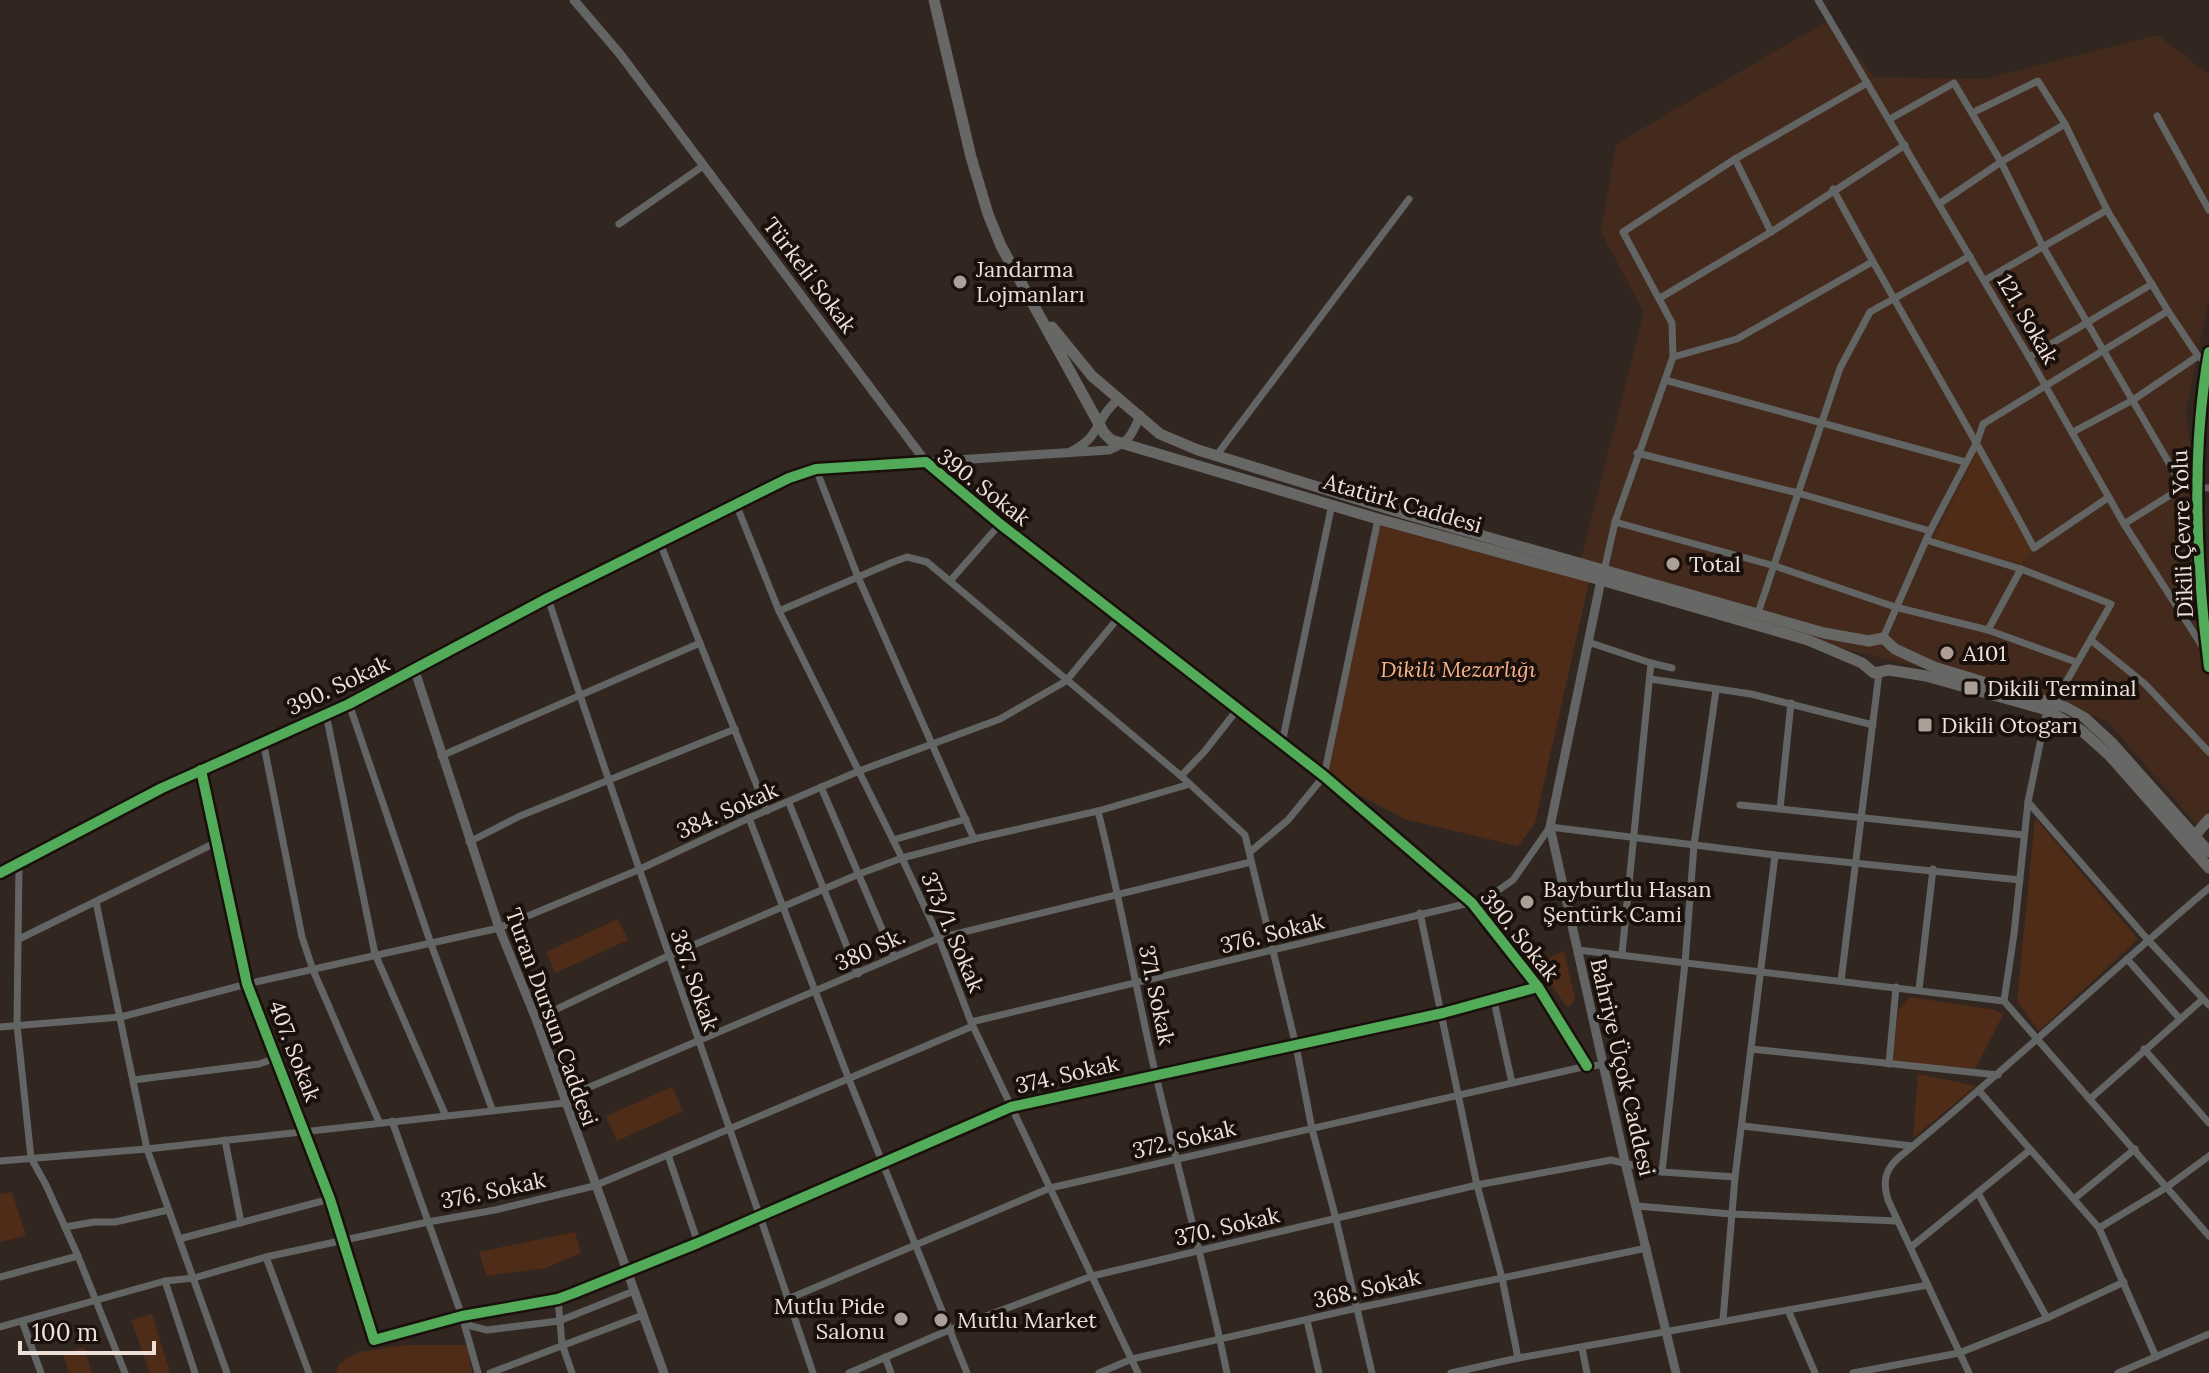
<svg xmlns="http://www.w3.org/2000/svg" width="2209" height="1373" font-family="Lora,serif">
  <rect width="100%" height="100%" fill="#322620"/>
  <polygon fill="#432a1d" points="1829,20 1874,77 1984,79 2158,35 2209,75 2209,298 2186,410 2209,611 2209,811 2198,826 2108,722 2059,701 1771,631 1578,571 1644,312 1601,232 1616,144"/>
  <g fill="#4f2c17">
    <polygon points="1978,450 2033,548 2021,564 1934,539"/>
    <polygon points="1377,525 1589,582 1535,823 1518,846 1404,819 1324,776"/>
    <polygon points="2035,818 2138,939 2039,1031 2017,1001"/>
    <polygon points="618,919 628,940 555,973 546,952"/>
    <polygon points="1564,951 1575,999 1568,1008 1535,964"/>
    <polygon points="1910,997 1996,1010 2003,1015 1975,1069 1893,1062 1898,1010"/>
    <polygon points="1918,1074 1976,1086 1913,1138"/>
    <polygon points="672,1087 683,1111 617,1141 606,1116"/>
    <polygon points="12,1192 26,1236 0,1242 0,1194"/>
    <polygon points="575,1232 581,1253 546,1268 486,1276 479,1252"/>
    <polygon points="152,1314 170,1373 150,1373 131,1320"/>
    <polygon points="406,1345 467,1345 472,1373 336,1373 339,1364 358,1352"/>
    <polygon points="84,1347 92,1373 69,1373 63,1354"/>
  </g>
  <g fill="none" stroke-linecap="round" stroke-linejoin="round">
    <g stroke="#636564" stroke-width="7">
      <polyline points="1818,0 2029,357 2124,524 2206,652"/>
      <polyline points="1972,113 2038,81 2065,124 2107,210 2168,311 2198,356 2207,363"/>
      <polyline points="2157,116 2209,210"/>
      <polyline points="1890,119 1954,83 2001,162 2042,245 2183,487 2209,488"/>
      <polyline points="1735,159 1771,232"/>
      <path d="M1833,189C1898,310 1970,427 2034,548L2109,497"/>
      <polyline points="1939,204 2001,162 2065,124"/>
      <polyline points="619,224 703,166"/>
      <polyline points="1985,280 2107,210"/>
      <polyline points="1660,298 1771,232 1905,145"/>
      <polyline points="1673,357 1737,339 1872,262"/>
      <polyline points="2029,357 2152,284"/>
      <polyline points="1665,380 1965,462"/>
      <polyline points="2073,432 2133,400 2198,356"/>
      <polyline points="1637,453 1798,493 1930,531"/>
      <polyline points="1216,456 1409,199"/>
      <polyline points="816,469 858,577 974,839"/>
      <polyline points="736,504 779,611 902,858 939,938 971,1022 1138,1373"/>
      <polyline points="1615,522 1775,566 1895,607 1988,630 2076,662"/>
      <polyline points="2124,524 2183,487"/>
      <polyline points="1926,540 2021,569 2111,604 2054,703"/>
      <polyline points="660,543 767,811"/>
      <polyline points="1604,571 1615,522 1673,357 1672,323 1623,232 1735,159 1867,83"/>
      <polyline points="950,581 1000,524"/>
      <path d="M548,598C632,858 727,1114 813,1373"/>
      <polyline points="779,611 893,562 907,557 927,562 1181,776 1245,835 1296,1046 1312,1129 1336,1219 1372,1373"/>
      <polyline points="1758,613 1840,368 1870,312 1970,256"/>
      <polyline points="1988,630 2021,569"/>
      <polyline points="1883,638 1930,531 1977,442 1983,424 2168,311"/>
      <polyline points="2092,641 2145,684 2209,752"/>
      <polyline points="1588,642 1651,663 1622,954"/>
      <polyline points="1651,663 1672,668"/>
      <polyline points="415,671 548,598 789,478 816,469 926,462 1000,524 1324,776 1472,903 1538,987 1587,1066"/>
      <polyline points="1650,679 1751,694 1873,725"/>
      <polyline points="1791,703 1780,809 2024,835"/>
      <polyline points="349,704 431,944 492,1109"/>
      <polyline points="326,714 375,954 445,1114"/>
      <polyline points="263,741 302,937 313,970 379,1122"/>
      <polyline points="1282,743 1332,504"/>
      <polyline points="441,756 700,643"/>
      <polyline points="201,770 247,984 330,1199 374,1340 462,1316 558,1299 574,1293 698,1243 1011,1107 1443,1013 1538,987"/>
      <polyline points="1181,776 1204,752 1237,710"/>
      <polyline points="821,787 894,957"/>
      <polyline points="2028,802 2148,940 2209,1005"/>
      <polyline points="789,803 858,974"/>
      <polyline points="1740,805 1780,809"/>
      <path d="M1098,811C1120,897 1135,985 1155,1072C1179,1172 1206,1272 1227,1373"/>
      <polyline points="749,818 848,1077 967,1373"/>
      <polyline points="893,840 966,819"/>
      <polyline points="469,842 520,816 735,729"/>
      <polyline points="1250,852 1288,820 1324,776 1378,519"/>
      <polyline points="19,863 17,1025 31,1158 46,1185 78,1256 125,1373"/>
      <polyline points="96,902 147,1149 227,1373"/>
      <polyline points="1420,913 1477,1185 1502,1278 1518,1358"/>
      <polyline points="19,939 217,842"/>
      <polyline points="1578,950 2004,1001"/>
      <polyline points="2127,959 2180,1019"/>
      <polyline points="1841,981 1879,673"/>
      <polyline points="1919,989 1933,869"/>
      <polyline points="1494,1001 1512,1083"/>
      <polyline points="2004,1001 2209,1236"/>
      <polyline points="2004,1001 2014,934 2028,802 2047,710"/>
      <polyline points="536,1019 668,956 859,874 902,858 974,839 1098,811 1190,784"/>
      <polyline points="971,1022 1486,899 1513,880 1550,827 1775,855 2020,880"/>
      <polyline points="0,1027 121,1017 247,984 499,928 638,870 749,818 859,771 1000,719 1066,681 1119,617"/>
      <polyline points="1751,1049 1998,1075"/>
      <polyline points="2144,1049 2209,1123"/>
      <polyline points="1889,1064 1896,987"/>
      <polyline points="133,1080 259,1064 276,1058"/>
      <polyline points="1980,1092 2099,1228 2156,1357"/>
      <polyline points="564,1098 939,938 1251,862"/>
      <polyline points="2090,1099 2203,999"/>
      <polyline points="392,1121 462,1316 478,1373"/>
      <polyline points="1743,1126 1912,1146"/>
      <polyline points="225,1140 241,1223"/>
      <polyline points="668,1155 698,1243"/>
      <polyline points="0,1161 147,1149 565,1103"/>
      <polyline points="1662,1172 1685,963 1694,845 1716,690"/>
      <polyline points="1978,1193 2047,1318"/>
      <polyline points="2075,1198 2135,1149"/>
      <polyline points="1637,1206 1731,1214 1897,1221"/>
      <polyline points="65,1227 94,1222 115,1222 168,1210"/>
      <polyline points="2099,1228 2167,1187 2209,1156"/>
      <polyline points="179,1239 330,1199"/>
      <polyline points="1911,1247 2030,1150"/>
      <polyline points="266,1257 309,1373"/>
      <polyline points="0,1277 78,1256"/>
      <polyline points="165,1281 195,1373"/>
      <polyline points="558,1299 562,1344 572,1373"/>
      <polyline points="788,1299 1050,1188 1587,1066 1604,1065"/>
      <polyline points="1788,1310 1815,1373"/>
      <polyline points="464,1318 471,1326 487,1330 559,1321 634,1291"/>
      <polyline points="1307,1320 1319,1373"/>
      <polyline points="1723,1320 1735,1177 1775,855"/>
      <polyline points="22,1321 41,1373"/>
      <polyline points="0,1327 165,1281 194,1278 266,1257 428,1222 495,1210 594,1186 973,1026"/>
      <polyline points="1582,1348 1587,1373"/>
      <polyline points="885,1357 891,1373"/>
      <polyline points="490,1373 643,1315"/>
      <polyline points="849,1373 949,1330 1092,1276 1477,1185 1611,1160 1662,1172 1735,1177"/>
      <polyline points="1099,1373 1132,1359 1357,1308 1647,1248"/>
      <polyline points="1451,1373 1518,1358 1928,1285"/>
      <polyline points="1853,1373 1959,1353 2047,1318 2124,1282"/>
      <path d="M1969,1373L1888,1200C1883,1183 1884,1172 1897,1159C2004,1072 2104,977 2209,888"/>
      <polyline points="2118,1373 2209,1334"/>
    </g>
    <g stroke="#636564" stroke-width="9">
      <path d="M574,0L620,54L926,462L1109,450C1128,443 1133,434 1140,415"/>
      <path d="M1072,451C1102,436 1095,418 1119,399"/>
      <polyline points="1601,580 1550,827 1625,1162 1676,1373"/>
      <polyline points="0,873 162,788 326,714 415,671 499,928 536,1019 664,1373"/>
    </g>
    <g stroke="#676766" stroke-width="11">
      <polyline points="934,0 971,157 988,214 1001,246 1104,433 1111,440 1378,519 1601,580 1808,640 1862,663 1874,673 1889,670 1926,676 2047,710 2082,731 2110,756 2209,868"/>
      <polyline points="1052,327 1092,376 1160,434 1198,450 1399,512 1824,633 1869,641 1883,638 1895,649 1934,667 2065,707 2085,718 2112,743 2209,852"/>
      <path d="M2209,352C2191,450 2196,568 2209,667"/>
      <polyline points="2191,840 2209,819"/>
    </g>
    <defs>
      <g id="cycleway">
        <path d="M2209,352C2191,450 2196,568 2209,667"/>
        <polyline points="201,770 247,984 330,1199 374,1340 462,1316 558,1299 574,1293 698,1243 1011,1107 1443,1013 1538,987"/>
        <polyline points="0,873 162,788 349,704 548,598 789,478 816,469 926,462 1000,524 1324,776 1472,903 1538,987 1587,1066"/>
      </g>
    </defs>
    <use href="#cycleway" stroke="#1a100b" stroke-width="15"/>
    <use href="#cycleway" stroke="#51ab58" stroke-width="10"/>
  </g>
  <g fill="#ac9f98" stroke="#1a100b" stroke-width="3">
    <circle cx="960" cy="282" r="8"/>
    <circle cx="1673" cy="564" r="8"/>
    <circle cx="1947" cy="653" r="8"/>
    <rect x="1963" y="680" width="16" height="16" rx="4"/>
    <rect x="1917" y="717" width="16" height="16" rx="4"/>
    <circle cx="1527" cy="902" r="8"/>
    <circle cx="901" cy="1319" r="8"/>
    <circle cx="941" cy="1320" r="8"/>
  </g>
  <g text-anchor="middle" stroke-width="8" stroke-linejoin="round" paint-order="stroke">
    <g font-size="22" fill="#eee0d9" stroke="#1a100b" text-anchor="start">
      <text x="976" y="277">Jandarma<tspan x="976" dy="25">Lojmanları</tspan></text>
      <text x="1689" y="572">Total</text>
      <text x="1963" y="661">A101</text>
      <text x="1987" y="696">Dikili Terminal</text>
      <text x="1941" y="733">Dikili Otogarı</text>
      <text x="1543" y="897">Bayburtlu Hasan<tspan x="1543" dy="25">Şentürk Cami</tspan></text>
      <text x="885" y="1314" text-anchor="end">Mutlu Pide<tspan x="885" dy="25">Salonu</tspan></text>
      <text x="957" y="1328">Mutlu Market</text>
    </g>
    <g font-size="22" fill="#eee0d9" stroke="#1a100b">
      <text transform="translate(810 275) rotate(53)" y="8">Türkeli Sokak</text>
      <text transform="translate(2028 319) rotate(60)" y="8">121. Sokak</text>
      <text transform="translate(984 487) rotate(38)" y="8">390. Sokak</text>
      <text transform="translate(1403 503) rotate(16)" y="8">Atatürk Caddesi</text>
      <text transform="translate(2182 534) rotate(-92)" y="8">Dikili Çevre Yolu</text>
      <text transform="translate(338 685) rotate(-25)" y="8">390. Sokak</text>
      <text transform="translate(727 810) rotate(-24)" y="8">384. Sokak</text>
      <text transform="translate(953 932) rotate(67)" y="8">373/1. Sokak</text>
      <text transform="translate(1272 933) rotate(-14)" y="8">376. Sokak</text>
      <text transform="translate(1520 935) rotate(51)" y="8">390. Sokak</text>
      <text transform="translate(870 949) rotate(-24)" y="8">380 Sk.</text>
      <text transform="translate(695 980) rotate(71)" y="8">387. Sokak</text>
      <text transform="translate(1157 995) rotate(78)" y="8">371. Sokak</text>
      <text transform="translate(552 1017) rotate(70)" y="8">Turan Dursun Caddesi</text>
      <text transform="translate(295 1051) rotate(69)" y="8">407. Sokak</text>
      <text transform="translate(1623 1067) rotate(77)" y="8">Bahriye Üçok Caddesi</text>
      <text transform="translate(1067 1074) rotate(-13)" y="8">374. Sokak</text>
      <text transform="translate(1184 1139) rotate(-13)" y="8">372. Sokak</text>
      <text transform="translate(493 1190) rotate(-12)" y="8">376. Sokak</text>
      <text transform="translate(1227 1226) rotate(-13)" y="8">370. Sokak</text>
      <text transform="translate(1367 1288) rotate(-13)" y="8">368. Sokak</text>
    </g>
    <g font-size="22" font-style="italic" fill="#fbb38b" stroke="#1a100b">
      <text x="1458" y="677">Dikili Mezarlığı</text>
    </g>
  </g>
  <path d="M20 1341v12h134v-12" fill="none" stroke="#eee0d9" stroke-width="4"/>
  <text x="32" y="1341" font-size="24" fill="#eee0d9" stroke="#1a100b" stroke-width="6" paint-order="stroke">100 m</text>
</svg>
